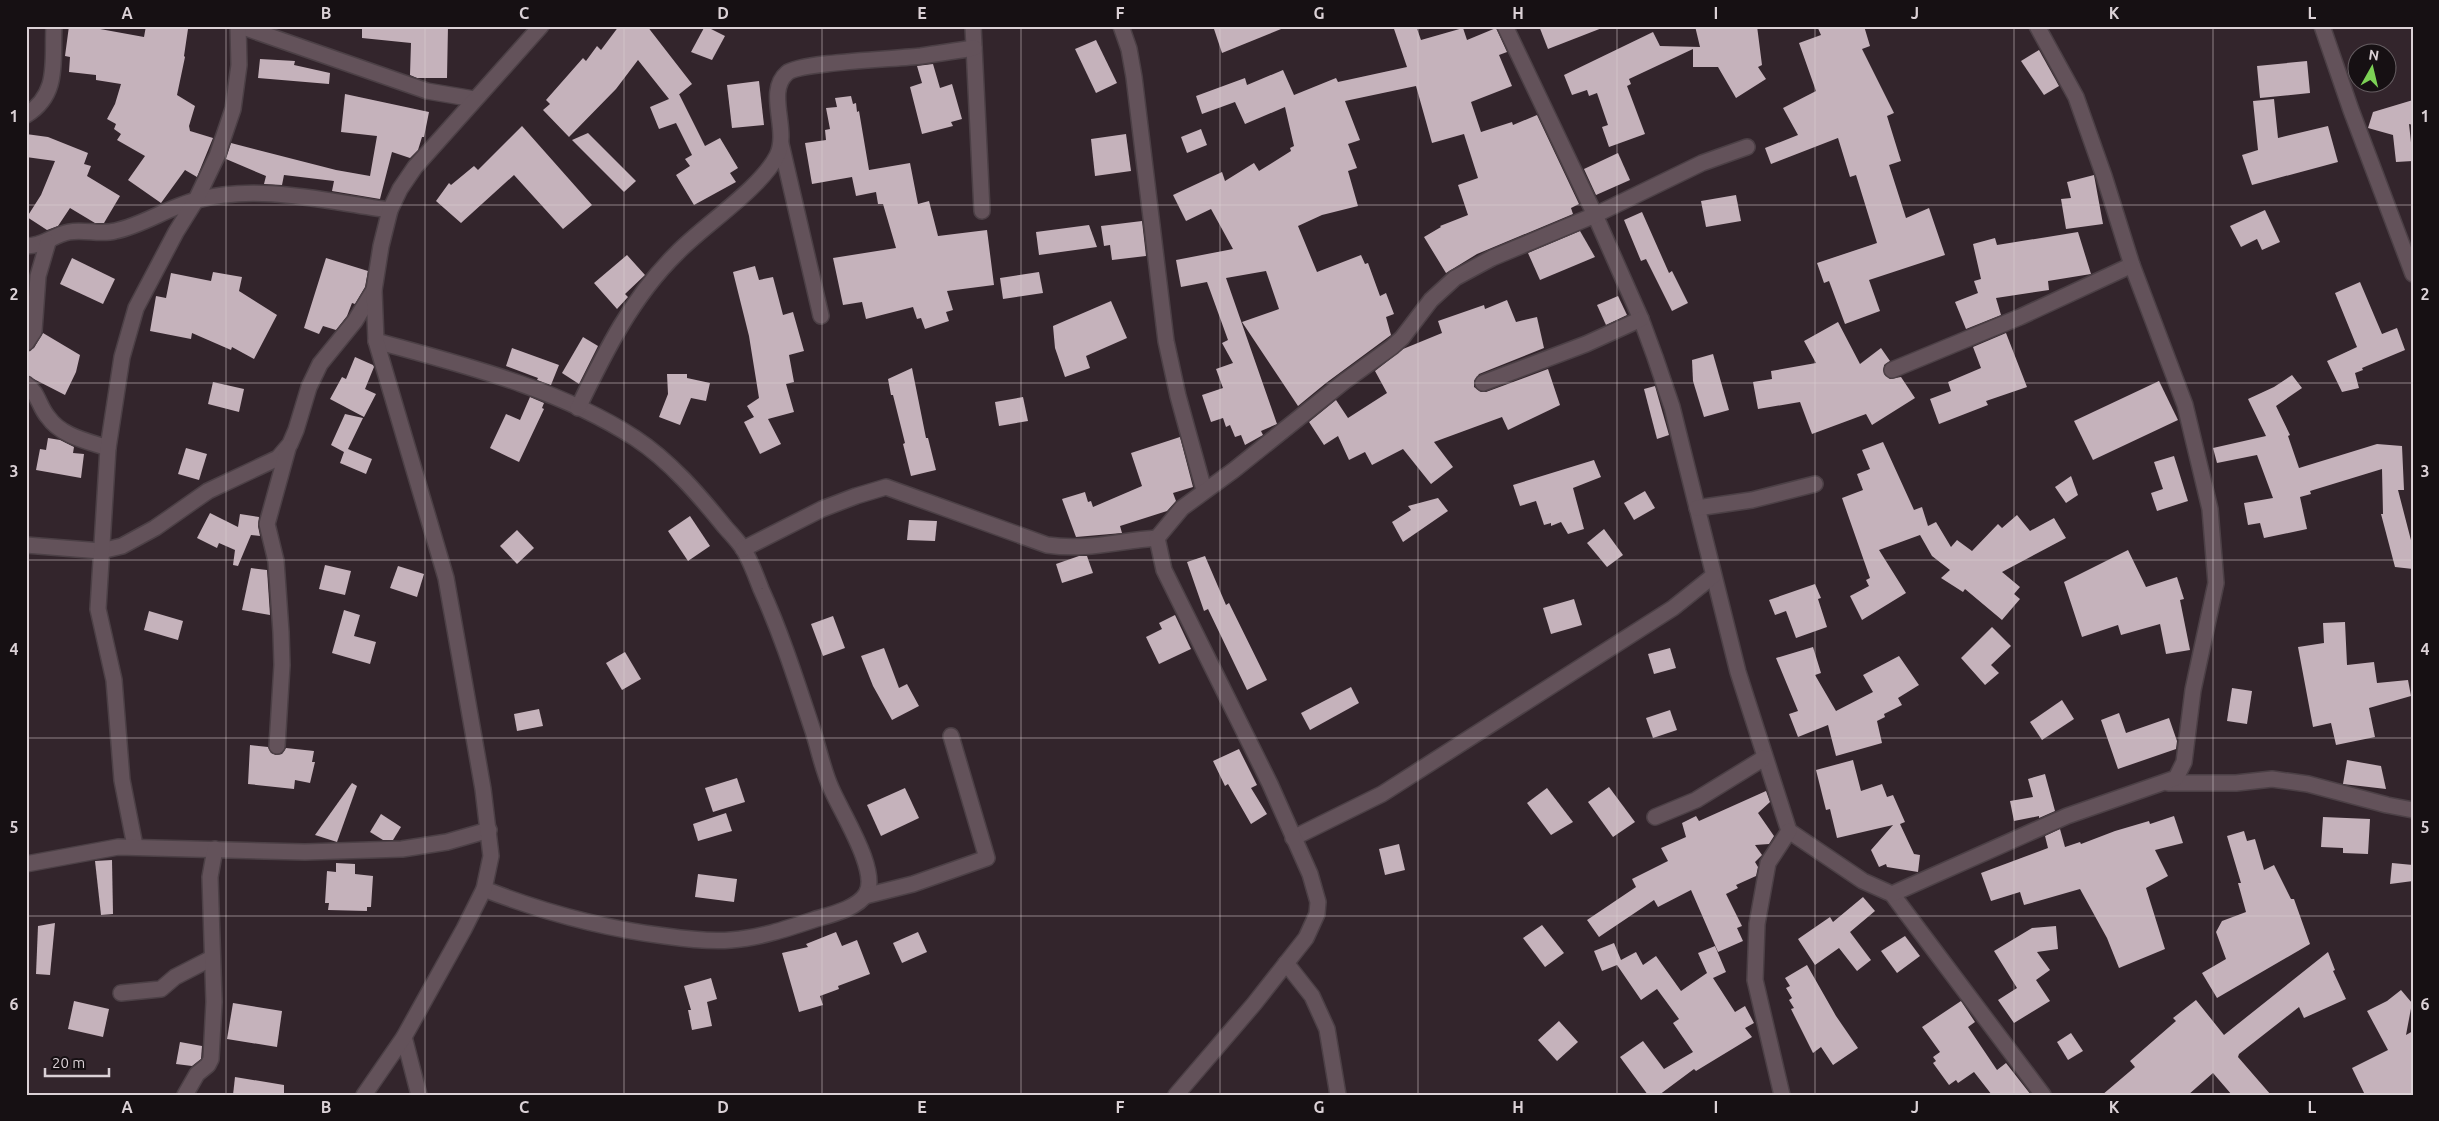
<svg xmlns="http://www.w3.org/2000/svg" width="2439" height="1121" font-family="Ubuntu,sans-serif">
  <rect width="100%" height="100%" fill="#33252c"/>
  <g fill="#c5b2bb">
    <polygon points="69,26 100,29 144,37 146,26 188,29 184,56 185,57 177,95 195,106 189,126 190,131 213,138 197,177 185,170 161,203 128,180 145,156 117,140 121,134 114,129 116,124 107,119 115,104 121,84 96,80 96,75 69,72 70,57 65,56"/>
    <polygon points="362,26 448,26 447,78 417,78 410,75 411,43 362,38"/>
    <polygon points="619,26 647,26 692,84 677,96 679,94 705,146 720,138 738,168 730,173 736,182 694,205 676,175 690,166 685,159 692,155 676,123 659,129 650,107 669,99 638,60 616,89 569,137 543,110 550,104 546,100 583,58 586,61 597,46 601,50"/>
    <polygon points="705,26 725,36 712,60 691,52"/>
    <polygon points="1213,26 1286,26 1286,27 1222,53"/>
    <polygon points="1393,26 1416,26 1421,40 1463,28 1467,40 1496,28 1507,52 1499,55 1512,86 1471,102 1481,132 1512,122 1513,125 1537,115 1579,204 1571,208 1573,214 1477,254 1446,273 1424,237 1441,227 1440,226 1468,215 1458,185 1478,178 1464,134 1432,143 1416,86 1345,101 1360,140 1348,144 1357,168 1348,171 1358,206 1322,215 1298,226 1317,272 1361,255 1365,264 1368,263 1380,296 1386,293 1394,314 1386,317 1391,335 1326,383 1298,406 1242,322 1279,309 1266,271 1226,278 1277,424 1261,431 1263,435 1245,445 1241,435 1235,437 1230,425 1226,427 1223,418 1211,422 1202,395 1223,388 1216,369 1233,363 1222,343 1228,340 1207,282 1181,287 1176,260 1233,249 1211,209 1186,221 1173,195 1222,172 1225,181 1254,163 1259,171 1291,151 1290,148 1294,146 1285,107 1245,124 1235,102 1202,114 1196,96 1245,78 1247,85 1283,70 1294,95 1336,78 1338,82 1407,67"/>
    <polygon points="1539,26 1602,26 1602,28 1548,49"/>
    <polygon points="1695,26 1757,26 1762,65 1758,67 1766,79 1736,98 1718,67 1693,67 1693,49 1629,79 1631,84 1627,86 1645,134 1609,147 1602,127 1608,125 1597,93 1589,96 1587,90 1572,95 1564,75 1653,32 1660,46 1700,47"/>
    <polygon points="1817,26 1864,26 1870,46 1862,49 1894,113 1887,116 1901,161 1889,165 1906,218 1929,208 1945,255 1869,280 1880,311 1845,324 1829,281 1824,283 1817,263 1877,243 1856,175 1850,177 1838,138 1771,164 1765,148 1798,135 1783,108 1816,91 1799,43 1821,35"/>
    <polygon points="1096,40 1117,83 1096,93 1075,49"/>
    <polygon points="2039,50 2059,86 2044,95 2021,61"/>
    <polygon points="260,59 295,61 294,65 330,73 329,84 258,78"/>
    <polygon points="2307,61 2310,93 2260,98 2257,66"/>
    <polygon points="933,64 940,88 952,84 962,119 951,122 953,126 922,134 910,87 922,83 917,66"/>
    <polygon points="759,81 764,125 732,128 727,85"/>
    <polygon points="345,94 429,112 424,137 422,137 418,150 410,158 392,152 380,199 332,191 334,181 284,175 282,185 264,184 266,176 226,159 231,143 336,170 370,176 377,136 341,132"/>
    <polygon points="851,96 853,104 856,103 857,112 859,111 869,170 910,163 918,204 929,201 938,236 987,230 994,285 947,291 953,310 946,312 949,321 925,329 921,318 917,319 913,307 866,319 862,302 843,305 833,258 896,248 883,204 878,204 876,192 856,196 852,177 812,184 805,143 826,140 825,130 830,129 826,108 837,107 835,98"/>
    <polygon points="2274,99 2278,138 2328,126 2338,162 2252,185 2242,155 2258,150 2253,101"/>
    <polygon points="2413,100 2413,125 2409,124 2413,161 2396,162 2393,135 2368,128 2373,112"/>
    <polygon points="522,126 592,205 563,229 514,175 461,223 436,201 449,183 451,185 474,166 478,170"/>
    <polygon points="1201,129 1207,145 1187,153 1181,137"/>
    <polygon points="588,133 636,181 624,192 572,140"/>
    <polygon points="26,134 48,137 88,153 84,164 91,166 87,176 120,196 104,223 95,223 70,208 58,226 47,230 27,217 41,195 55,161 26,157"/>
    <polygon points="1126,134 1131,171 1095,176 1091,139"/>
    <polygon points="1618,153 1630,180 1596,195 1584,169"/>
    <polygon points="2094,175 2103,224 2066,229 2061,199 2071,198 2067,182"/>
    <polygon points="1736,195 1741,221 1706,227 1701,201"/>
    <polygon points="2265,210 2280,242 2262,250 2257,239 2241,247 2230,226"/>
    <polygon points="1642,212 1669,273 1672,271 1688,303 1672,311 1646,259 1641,261 1624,220"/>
    <polygon points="1142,221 1146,256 1112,260 1110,245 1104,246 1101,226"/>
    <polygon points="1089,225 1097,247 1039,255 1036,232"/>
    <polygon points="1580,231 1595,257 1540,280 1528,253"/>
    <polygon points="2078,232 2091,274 2048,281 2049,290 1996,298 2001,315 1966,329 1955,302 1978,293 1974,281 1981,279 1973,244 1995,238 1997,245"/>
    <polygon points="627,255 645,275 625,294 628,297 617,309 594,283"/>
    <polygon points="72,258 115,279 103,304 60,284"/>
    <polygon points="326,258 368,271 365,287 355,304 352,303 347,316 336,330 323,326 319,334 304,328"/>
    <polygon points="755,266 759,280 773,277 783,315 793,312 804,351 789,355 794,382 786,384 794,412 768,419 781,444 760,454 744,422 754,417 747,406 759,398 749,336 733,272"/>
    <polygon points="213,272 242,277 239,291 277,315 254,359 232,347 231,350 192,333 191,339 150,331 156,296 166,298 171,273 211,281"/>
    <polygon points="1039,272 1043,293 1003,299 1000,278"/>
    <polygon points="2360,282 2382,334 2397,328 2405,350 2362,368 2363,370 2355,373 2359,388 2342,392 2327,361 2357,347 2335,293"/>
    <polygon points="1618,296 1627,315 1606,325 1597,305"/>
    <polygon points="1507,300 1516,322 1537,317 1544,348 1479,374 1474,381 1474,387 1481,392 1486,392 1548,369 1560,405 1508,430 1502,417 1434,442 1453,467 1431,484 1403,449 1372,465 1365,452 1349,460 1338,436 1324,445 1309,422 1336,400 1348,418 1387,393 1375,371 1403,349 1442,333 1438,321 1484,305 1485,309"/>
    <polygon points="1111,301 1127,338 1086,356 1090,368 1065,377 1055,348 1053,326"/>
    <polygon points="1838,322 1860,364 1881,348 1890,361 1884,365 1884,374 1890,379 1901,377 1915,398 1872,425 1866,414 1812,434 1800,402 1758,409 1753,382 1772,379 1771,371 1816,363 1804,341"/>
    <polygon points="43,333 80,355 76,372 65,395 26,375 26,352 34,348"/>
    <polygon points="2006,333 2027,387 1986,401 1988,405 1939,424 1930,399 1951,391 1948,382 1981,368 1973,347"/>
    <polygon points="583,337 598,346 579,384 562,373"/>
    <polygon points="512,348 559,365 551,385 537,380 538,378 506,366"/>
    <polygon points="1713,354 1729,410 1704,417 1693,381 1692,360"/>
    <polygon points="355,357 373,365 374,367 365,389 376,394 364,417 330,399 342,377 346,379"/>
    <polygon points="912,368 926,438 928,438 936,470 911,476 903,444 905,443 893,395 891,395 888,379"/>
    <polygon points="667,374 687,374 687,378 710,383 706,401 691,398 680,425 659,417 668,394"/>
    <polygon points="2292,375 2302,388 2276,406 2290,435 2288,436 2299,468 2377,444 2402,446 2404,490 2398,490 2413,548 2413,569 2395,567 2381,514 2383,514 2382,469 2310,491 2311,494 2300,497 2307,529 2264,538 2260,523 2248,525 2244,503 2273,498 2257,455 2217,463 2213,448 2266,436 2248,399 2274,387"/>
    <polygon points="2159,381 2178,420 2093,460 2074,421"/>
    <polygon points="213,382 244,389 239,412 208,404"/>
    <polygon points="1655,386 1669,435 1657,439 1644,389"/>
    <polygon points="530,397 544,403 542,408 544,409 519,462 490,448 506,414 520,420"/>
    <polygon points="1023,397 1028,421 999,426 995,402"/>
    <polygon points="345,414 363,418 348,449 372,459 366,474 340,463 344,452 331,445"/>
    <polygon points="1180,437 1193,487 1173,493 1176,501 1167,511 1120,526 1122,533 1076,537 1062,499 1085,492 1088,502 1091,501 1093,507 1142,486 1131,453"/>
    <polygon points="48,438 60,440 74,447 73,453 84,454 81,478 36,470 40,449 46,450"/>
    <polygon points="1883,442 1914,510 1922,507 1928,526 1936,522 1951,547 1957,540 1972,551 1998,524 2002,528 2017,515 2030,531 2054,518 2066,538 2002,572 2020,587 2014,594 2020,599 2002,620 1965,589 1963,592 1941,578 1950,570 1932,556 1920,535 1879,550 1906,593 1862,620 1850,596 1869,586 1866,580 1870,578 1842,498 1863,490 1857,474 1870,469 1862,450"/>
    <polygon points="186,448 207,454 199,480 178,474"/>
    <polygon points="2174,456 2188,501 2157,511 2151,493 2163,489 2154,462"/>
    <polygon points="1594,460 1601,477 1573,488 1584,529 1568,534 1561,522 1551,526 1551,523 1544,525 1536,501 1520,506 1513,485"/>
    <polygon points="2071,476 2078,495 2066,503 2055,487"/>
    <polygon points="1645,491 1655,508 1634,520 1624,503"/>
    <polygon points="1438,498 1448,511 1403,542 1392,522 1411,510 1408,506"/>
    <polygon points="210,513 238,527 240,514 259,517 258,526 260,536 251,535 238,566 233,565 235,550 219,543 217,548 197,538"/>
    <polygon points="690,516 710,546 688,561 668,531"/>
    <polygon points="909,520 937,521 935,541 907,540"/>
    <polygon points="1604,529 1623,555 1607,567 1587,543"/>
    <polygon points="517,530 534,548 517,564 500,546"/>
    <polygon points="2128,550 2146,587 2177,577 2184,599 2180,600 2190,650 2166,654 2160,624 2121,635 2118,625 2082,637 2064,582"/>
    <polygon points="1079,556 1087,556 1093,573 1062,583 1056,564"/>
    <polygon points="1205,556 1226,605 1229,603 1267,680 1247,690 1208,609 1204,611 1187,562"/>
    <polygon points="325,565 351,571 345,595 319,589"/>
    <polygon points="398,566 424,574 417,597 390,588"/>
    <polygon points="251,568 267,570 270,615 242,610"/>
    <polygon points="1815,584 1821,598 1818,599 1827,627 1796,638 1786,611 1775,615 1769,600"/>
    <polygon points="1574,599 1582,625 1551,634 1543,608"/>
    <polygon points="344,610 360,615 354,636 376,642 370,664 332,653"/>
    <polygon points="149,611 183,621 178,640 144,630"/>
    <polygon points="1175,615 1191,649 1159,664 1146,637 1162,629 1159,623"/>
    <polygon points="833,616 845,648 823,656 811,624"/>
    <polygon points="2345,622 2347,665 2374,662 2377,683 2408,680 2411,696 2369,708 2375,737 2336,745 2331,723 2313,727 2298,647 2324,643 2323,623"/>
    <polygon points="1992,627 2011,646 1991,665 1999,673 1985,685 1961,658"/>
    <polygon points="1813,647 1821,673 1815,675 1836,711 1873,692 1863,675 1899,656 1919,685 1898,698 1902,705 1884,714 1885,717 1877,721 1882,743 1836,756 1828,725 1798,737 1789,714 1798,711 1776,658"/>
    <polygon points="884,648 899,688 907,684 919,706 892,720 873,686 861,656"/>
    <polygon points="1670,648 1676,668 1654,674 1648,654"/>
    <polygon points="625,652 641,679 622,690 606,663"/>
    <polygon points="1351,687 1359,703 1310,730 1301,713"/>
    <polygon points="2232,688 2252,691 2247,724 2227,721"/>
    <polygon points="2062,700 2074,719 2042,740 2030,722"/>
    <polygon points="539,709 543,726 517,731 514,714"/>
    <polygon points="1670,710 1677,730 1653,738 1646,718"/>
    <polygon points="2119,713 2126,733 2169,718 2177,741 2176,749 2118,769 2101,720"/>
    <polygon points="250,745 268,747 271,753 276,755 282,754 286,748 314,751 312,762 315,762 310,783 295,780 294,789 248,784"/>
    <polygon points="1239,749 1257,785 1251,788 1267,814 1251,824 1228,784 1225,786 1213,761"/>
    <polygon points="1853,760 1861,791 1882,784 1887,797 1893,795 1905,822 1900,824 1914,854 1920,855 1918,872 1887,867 1886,864 1879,867 1871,850 1893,825 1837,838 1830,809 1826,810 1816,770"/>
    <polygon points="2347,760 2381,766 2386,789 2343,784"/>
    <polygon points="2045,774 2055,811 2039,818 2039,816 2014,821 2010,801 2033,797 2028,779"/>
    <polygon points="737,778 745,802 713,812 705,788"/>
    <polygon points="352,783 357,786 337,842 315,835"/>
    <polygon points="1609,787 1635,822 1613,837 1588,802"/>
    <polygon points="905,788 919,818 881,836 867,805"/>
    <polygon points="1547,788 1573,822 1551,835 1527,803"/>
    <polygon points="1766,791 1770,802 1758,813 1774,836 1769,844 1755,845 1762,855 1755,862 1758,867 1756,876 1736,885 1738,888 1726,894 1742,926 1737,928 1743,941 1718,952 1691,890 1658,907 1654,900 1599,937 1587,920 1636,887 1632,879 1668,861 1661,848 1686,837 1682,823 1696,816 1699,821"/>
    <polygon points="726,813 732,831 698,841 693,824"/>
    <polygon points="381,814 401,827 393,840 383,840 370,832"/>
    <polygon points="2174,816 2183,843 2155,850 2168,876 2146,888 2165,949 2119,968 2107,938 2080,889 2024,905 2020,892 1991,901 1981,873 2048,848 2045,836 2060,829 2065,847 2080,842 2081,844 2115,831 2149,821 2150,824"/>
    <polygon points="2323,817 2370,819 2368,854 2343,853 2343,848 2321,847"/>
    <polygon points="2244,831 2247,841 2255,839 2264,870 2274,865 2291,899 2294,899 2310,944 2217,998 2202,973 2226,959 2216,932 2222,921 2246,912 2238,883 2241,883 2227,836"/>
    <polygon points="1399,844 1405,870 1385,875 1379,849"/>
    <polygon points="112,860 113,914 101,915 95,861"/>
    <polygon points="336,863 355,864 355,874 373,876 371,907 367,907 367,911 328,910 329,903 325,903 327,871 336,872"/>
    <polygon points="2392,863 2413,865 2413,881 2390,884"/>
    <polygon points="698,874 737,879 734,902 695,897"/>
    <polygon points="1863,897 1875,911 1850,932 1871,960 1857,971 1839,948 1815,965 1798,939 1830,917 1833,922"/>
    <polygon points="55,923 50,975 36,974 38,926"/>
    <polygon points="1542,925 1564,953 1545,967 1523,938"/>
    <polygon points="2056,926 2058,949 2037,952 2050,970 2036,980 2050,1001 2014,1023 1998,1000 2017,988 1994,951 2032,928"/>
    <polygon points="836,932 842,946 857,940 870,974 838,986 839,989 820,996 823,1005 799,1012 782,953 808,947 806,944"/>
    <polygon points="918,932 927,952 902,963 893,943"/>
    <polygon points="1905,936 1920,956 1897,973 1881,951"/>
    <polygon points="1614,943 1621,960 1636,952 1643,965 1656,956 1681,991 1707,973 1698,953 1715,946 1726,972 1713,978 1735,1012 1745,1006 1754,1023 1745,1028 1752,1037 1696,1071 1694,1069 1659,1095 1648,1095 1620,1057 1643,1041 1664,1069 1693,1052 1673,1023 1679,1019 1657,989 1641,1000 1617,965 1602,971 1594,951"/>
    <polygon points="2328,952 2335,970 2333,971 2346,999 2304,1018 2299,1007 2239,1054 2238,1057 2271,1095 2232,1095 2213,1073 2188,1095 2102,1095 2135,1067 2130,1061 2176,1021 2173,1018 2196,1000 2224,1035"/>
    <polygon points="1807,965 1836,1016 1858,1048 1833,1065 1821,1047 1813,1053 1791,1009 1794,1008 1789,1000 1792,998 1786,988 1790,986 1785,978"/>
    <polygon points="711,978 717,999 707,1002 712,1026 692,1030 688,1010 691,1010 684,986"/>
    <polygon points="2401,990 2412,1003 2406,1035 2413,1031 2413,1095 2365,1095 2352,1068 2388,1050 2367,1011 2387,1001"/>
    <polygon points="74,1001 109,1009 103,1037 68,1029"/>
    <polygon points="1961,1001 1975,1022 1968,1027 1997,1070 2006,1063 2031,1095 1992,1095 1974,1072 1958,1083 1956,1080 1949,1085 1933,1063 1936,1061 1933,1057 1940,1052 1922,1027"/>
    <polygon points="233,1003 282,1011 277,1047 227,1039"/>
    <polygon points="1559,1021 1578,1042 1557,1061 1538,1040"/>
    <polygon points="2071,1033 2083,1051 2068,1060 2057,1042"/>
    <polygon points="180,1042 202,1046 201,1059 192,1066 176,1064"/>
    <polygon points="235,1077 284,1085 284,1095 233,1095"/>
  </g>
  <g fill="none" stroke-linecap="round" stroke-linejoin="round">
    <defs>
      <g id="street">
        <polyline points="240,26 427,91 474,99"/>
        <polyline points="973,26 982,211"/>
        <polyline points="1121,26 1129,49 1134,77 1166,341 1178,396 1204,490"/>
        <polyline points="1505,26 1595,215 1641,319 1655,357 1672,407 1738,672 1789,831 1863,881 1892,894 2043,1095"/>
        <polyline points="2322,26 2351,110 2413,274"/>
        <path d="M26,115C60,94 52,61 54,26"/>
        <polyline points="781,144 821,316"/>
        <path d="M26,246C44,246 53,235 69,232C84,229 100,235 115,231C144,225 168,207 197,200C259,183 328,202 390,210"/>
        <path d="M376,341C463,365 558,388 635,438C670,461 699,495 725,527C731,534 739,542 744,550C751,562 756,576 761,589C782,635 797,683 813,731C819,750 823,770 831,788C841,812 880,872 866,894C857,909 829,915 813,920C786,929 759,938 731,940C709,942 686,939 665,936C601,928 543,912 484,889"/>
        <polyline points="26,343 34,331 38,276 48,242"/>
        <polyline points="1892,370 2020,317 2132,265"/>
        <polyline points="1483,383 1586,344 1641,319"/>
        <path d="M26,384C38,392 39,407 48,417C61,436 87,441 108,448"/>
        <path d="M578,408C605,352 632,297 677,253C704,225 760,189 777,156C790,130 765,92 787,73C800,62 898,59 921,56C939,53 956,51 974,48"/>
        <polyline points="1697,508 1752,500 1815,484"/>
        <polyline points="26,545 101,551 122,546 155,528 208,491 278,458 290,444 296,430 309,387 320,364 355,321 374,290"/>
        <path d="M743,549L822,509L856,496L886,487L1047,545C1087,551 1117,541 1157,538"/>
        <polyline points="277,746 282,665 281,632 276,561 267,524 288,448"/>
        <polyline points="2168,783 2236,783 2272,779 2308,784 2387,805 2413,810"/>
        <polyline points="1655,817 1696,800 1764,758"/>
        <polyline points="1293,838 1382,794 1673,608 1713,576"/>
        <polyline points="135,846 122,780 114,680 98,609 108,448 122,357 136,308 176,232 196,200 217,156 233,109 239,65 238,26"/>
        <polyline points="26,864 118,847 305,852 402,849 447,842 489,830"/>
        <polyline points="1892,894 2067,816 2176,778 2184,762 2193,690 2216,583 2210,509 2185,405 2132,265 2104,176 2076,97 2037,26"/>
        <polyline points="865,896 913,884 987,858 951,736"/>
        <polyline points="1286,963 1312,996 1327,1029 1338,1095"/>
        <polyline points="121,993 161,989 175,977 212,958"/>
        <polyline points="404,1037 419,1095"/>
        <polyline points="185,1095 197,1074 208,1065 211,1059 214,1002 210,877 215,849"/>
        <polyline points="1176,1095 1254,1004 1306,938 1317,914 1318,902 1310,874 1270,784 1164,570 1157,538 1182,508 1234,470 1345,381 1392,347 1402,338 1431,300 1455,278 1492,258 1595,215 1702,163 1747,147"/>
        <polyline points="1782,1095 1755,980 1757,924 1768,863 1789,831"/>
      </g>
      <polyline id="secondary" points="364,1095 404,1037 464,929 484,889 491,856 483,789 446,578 376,341 374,290 381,246 390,210 400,189 415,167 541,26"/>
    </defs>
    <use href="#street" stroke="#4c4046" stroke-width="18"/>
    <use href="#secondary" stroke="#4c4046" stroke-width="18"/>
    <use href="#street" stroke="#63525a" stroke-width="15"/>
    <use href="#secondary" stroke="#63525a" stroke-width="15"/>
  </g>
  <path fill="none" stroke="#dbd1d6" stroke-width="1" stroke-opacity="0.55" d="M226,26V1095M425,26V1095M624,26V1095M822,26V1095M1021,26V1095M1220,26V1095M1418,26V1095M1617,26V1095M1815,26V1095M2014,26V1095M2213,26V1095M26,205H2413M26,383H2413M26,560H2413M26,738H2413M26,916H2413"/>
  <rect width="2439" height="1121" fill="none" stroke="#161013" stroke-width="55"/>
  <g transform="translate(2372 68) rotate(8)"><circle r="24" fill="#161013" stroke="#655d61"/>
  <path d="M0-4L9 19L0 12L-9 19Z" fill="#7cd155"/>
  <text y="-8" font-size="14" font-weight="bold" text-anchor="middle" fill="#dbd1d6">N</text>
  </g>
  <path d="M45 1068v8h64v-8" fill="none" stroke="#dbd1d6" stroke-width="2.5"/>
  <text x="52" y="1068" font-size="15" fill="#dbd1d6" stroke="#161013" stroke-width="4" paint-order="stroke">20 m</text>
  <rect x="28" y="28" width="2384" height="1066" fill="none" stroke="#dbd1d6" stroke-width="2"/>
  <g font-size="16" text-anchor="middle" font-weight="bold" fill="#dbd1d6">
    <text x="127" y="19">A</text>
    <text x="326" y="19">B</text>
    <text x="524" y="19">C</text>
    <text x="723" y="19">D</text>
    <text x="922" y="19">E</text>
    <text x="1120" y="19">F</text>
    <text x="1319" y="19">G</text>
    <text x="1518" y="19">H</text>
    <text x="1716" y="19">I</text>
    <text x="1915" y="19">J</text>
    <text x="2114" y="19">K</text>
    <text x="2312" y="19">L</text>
    <text x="14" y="122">1</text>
    <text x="2425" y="122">1</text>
    <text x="14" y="300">2</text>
    <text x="2425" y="300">2</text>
    <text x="14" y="477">3</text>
    <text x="2425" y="477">3</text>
    <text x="14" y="655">4</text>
    <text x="2425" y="655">4</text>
    <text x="14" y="833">5</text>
    <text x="2425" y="833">5</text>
    <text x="14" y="1010">6</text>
    <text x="2425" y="1010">6</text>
    <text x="127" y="1113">A</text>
    <text x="326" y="1113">B</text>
    <text x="524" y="1113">C</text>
    <text x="723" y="1113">D</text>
    <text x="922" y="1113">E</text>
    <text x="1120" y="1113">F</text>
    <text x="1319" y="1113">G</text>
    <text x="1518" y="1113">H</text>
    <text x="1716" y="1113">I</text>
    <text x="1915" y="1113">J</text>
    <text x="2114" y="1113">K</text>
    <text x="2312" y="1113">L</text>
  </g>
</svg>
